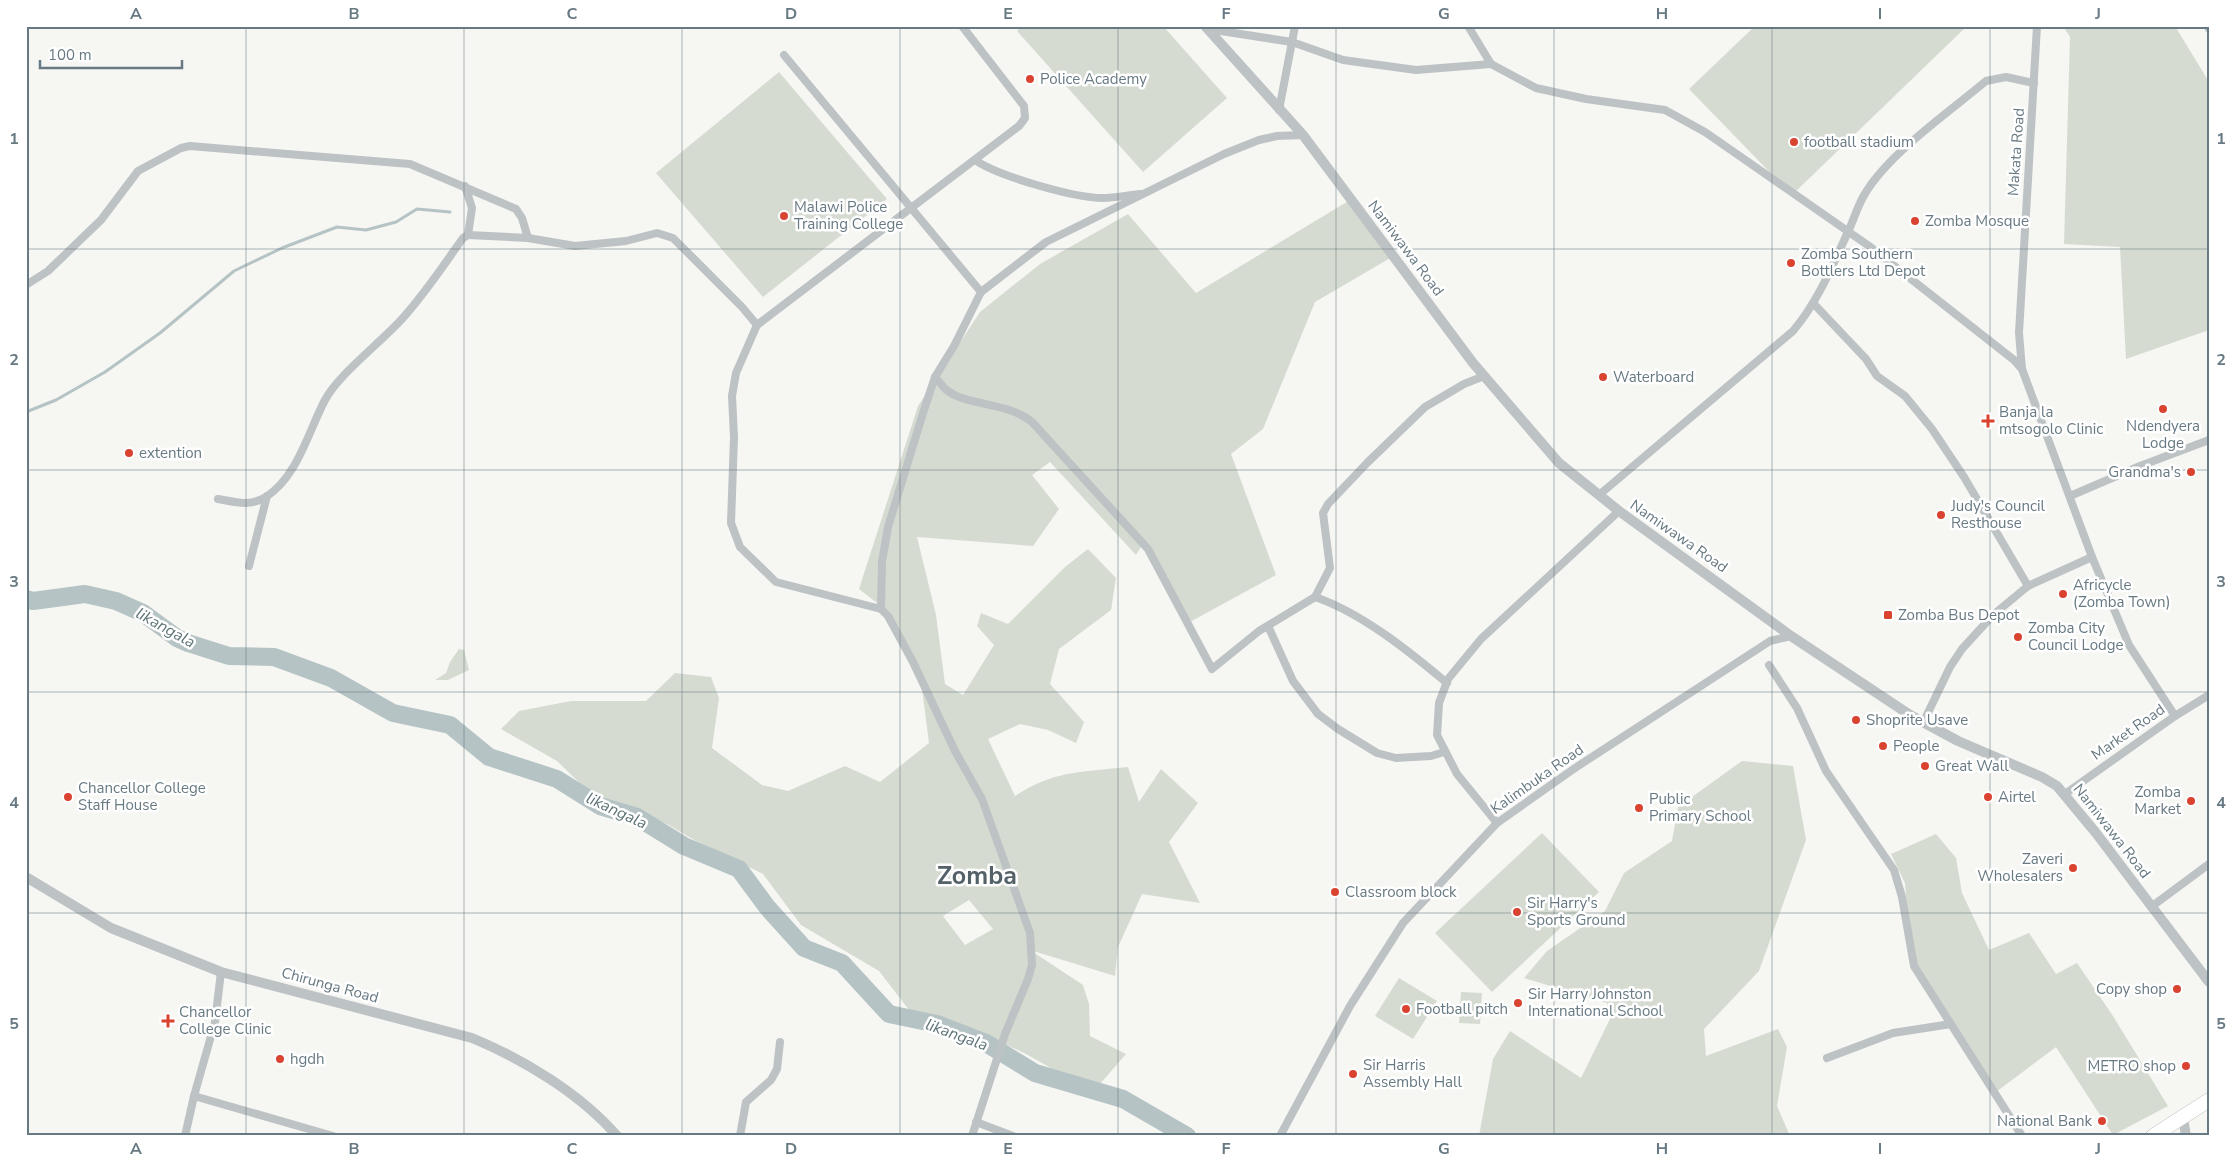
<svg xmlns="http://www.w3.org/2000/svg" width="2235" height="1162" font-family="'Nunito Sans',sans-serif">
  <rect width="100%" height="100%" fill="#f6f6f3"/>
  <g fill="#d6dbd2" fill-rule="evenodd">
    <polygon points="1022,26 1163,26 1227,98 1143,172 1017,31"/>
    <polygon points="1755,26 1967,26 1792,195 1689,89"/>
    <polygon points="2063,26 2175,26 2209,82 2209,330 2126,359 2120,247 2064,244 2070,37"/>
    <polygon points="779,72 887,199 763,297 656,173"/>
    <path d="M1350,200L1392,257L1315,302L1263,429L1231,454L1276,575L1188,623L1145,540L1136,555L1050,462L1032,475L1059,509L1033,546L917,537L936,615L945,684L963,695L994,645L977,626L981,613L1008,624L1065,567L1088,549L1116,578L1111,610L1059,649L1050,684L1084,722L1076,743L1048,730L1020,724L988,739L1015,796C1054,770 1084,772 1128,767L1139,802L1161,769L1198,803L1169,842L1200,903L1142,894L1118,947L1115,976L1030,950L1083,985L1089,1004L1090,1036L1126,1054L1099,1085L1074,1081L1026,1054L979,1032L913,1015L879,971L801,925L763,874L696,841L667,824L626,813L588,791L557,761L501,729L519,711L571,701H646L675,673L711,677L719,698L712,748L762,785L788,791L845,766L880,782L929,743L922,689L881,606L859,589L918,406L980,312L1040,264L1128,214L1196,293ZM969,900L993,929L965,945L943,916Z"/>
    <polygon points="459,649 464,650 469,670 448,680 435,680 446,673 450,662"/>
    <polygon points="1742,761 1793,766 1806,840 1759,971 1704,1029 1706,1056 1778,1029 1787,1047 1777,1106 1790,1136 1479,1136 1493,1059 1510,1031 1581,1078 1610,1019 1607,1003 1524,978 1547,951 1605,911 1624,873 1672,841 1678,807"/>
    <polygon points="1542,833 1599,892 1492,992 1435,933"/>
    <polygon points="1936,834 1956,858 1962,893 1989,950 2029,933 2056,974 2077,963 2113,1016 2168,1106 2113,1135 2056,1047 1996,1092 1911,966 1905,883 1891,854"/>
    <polygon points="1399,978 1437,1001 1413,1039 1375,1016"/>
    <polygon points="1461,992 1482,993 1480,1024 1459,1023"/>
  </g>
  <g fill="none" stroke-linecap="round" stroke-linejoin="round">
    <polyline stroke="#b5c3c5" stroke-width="3" points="26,412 56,400 105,372 160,333 234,271 282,248 337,227 366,230 396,222 417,209 450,212"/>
    <polyline stroke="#b5c3c5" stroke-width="18" points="26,599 33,601 85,594 116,601 143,613 177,638 188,643 229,656 274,657 331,678 393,713 450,725 489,757 557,779 600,806 637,817 684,846 739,869 767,907 804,948 842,963 889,1014 937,1024 986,1043 1035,1073 1123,1099 1187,1136"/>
    <defs>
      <polyline id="trunk" points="2153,1136 2209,1100"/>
    </defs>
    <use href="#trunk" stroke="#b0b5b7" stroke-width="15"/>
    <g stroke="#bdc2c4" stroke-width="8">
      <polyline points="1468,26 1491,64 1536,88 1586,99 1665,110 1705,132 1869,246 2014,360 2022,369 2092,557 2129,645 2175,716"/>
      <polyline points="2208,26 2209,29"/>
      <polyline points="1208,29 1292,42 1343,60 1416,70 1491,64"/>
      <polyline points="784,55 981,292"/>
      <polyline points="1279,110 1295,26"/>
      <path d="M975,160C998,176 1074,198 1103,198C1115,198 1128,195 1141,194"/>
      <polyline points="468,235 528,238 575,246 626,241 657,233 673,238 742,307 757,325 1019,126 1025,118 1024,106 962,26"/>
      <polyline points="26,285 48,271 101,220 138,171 181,148 190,146 410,164 516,209 522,218 528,238"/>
      <polyline points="1813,303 1866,359 1877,376 1905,396 1932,429 1964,477 2028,586"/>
      <polyline points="757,325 736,373 732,396 734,437 731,523 740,547 776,582 881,609"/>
      <polyline points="2022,369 2019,333 2037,26"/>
      <path d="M935,377C939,381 943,388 948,391C968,406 1008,402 1032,422L1148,549L1212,669L1259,631L1315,597L1330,568L1323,513L1328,504L1368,462L1425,407L1464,384L1484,376"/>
      <path d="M1599,495L1793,331C1817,303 1832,267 1847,234C1854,220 1857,206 1866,192C1891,152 1949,112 1986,81L2006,77L2034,83"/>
      <polyline points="2070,496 2140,466 2209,440"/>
      <path d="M218,499C235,502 250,507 266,497C298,476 308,432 325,400C338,375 380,343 401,320C424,295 443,266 463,238L468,235L472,208L465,186"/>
      <polyline points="249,566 267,496"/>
      <path d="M1315,597C1362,613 1410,652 1447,683"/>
      <polyline points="1268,626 1293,681 1318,714 1338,729 1377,753 1396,758 1431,756 1444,752"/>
      <polyline points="1769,665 1797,708 1826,771 1894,870 1902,897 1914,966 2022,1136"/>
      <polyline points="1923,723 1950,667 1962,649 1993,615 2028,586 2092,557"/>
      <polyline points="2065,794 2175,716 2209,695"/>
      <polyline points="1497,823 1457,774 1437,735 1439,703 1448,679 1481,639 1619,511"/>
      <polyline points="2151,907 2209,864"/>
      <polyline points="1827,1058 1893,1033 1951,1024"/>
      <polyline points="194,1096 333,1136"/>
      <polyline points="976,1122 1013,1136"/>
      <polyline points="185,1136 194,1096 215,1022 221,972"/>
      <polyline points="740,1136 746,1102 771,1080 777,1069 780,1042"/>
      <polyline points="972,1136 1005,1034 1028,979 1032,965 1030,933 982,799 955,751 913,662 888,616 881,609 882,562 888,527 924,410 935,377 954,346 981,292 1046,242 1224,154 1259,140 1277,136 1303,135"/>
      <polyline points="1280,1136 1350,1006 1403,923 1497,823 1575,768 1770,641 1791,636"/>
    </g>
    <g stroke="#bdc2c4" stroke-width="10">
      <polyline points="1205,26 1303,135 1473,363 1559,463 1619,511 1791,636 1910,715 1958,741 2042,777 2057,786 2096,833 2209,982"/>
      <path d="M26,877L111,928L221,972L472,1038C523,1059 581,1094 617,1136"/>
      <polyline points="2183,1118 2186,1136"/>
    </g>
    <use href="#trunk" stroke="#fff" stroke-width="14"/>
  </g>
  <path fill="none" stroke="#677982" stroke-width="1" stroke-opacity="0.55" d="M246,26V1136M464,26V1136M682,26V1136M900,26V1136M1118,26V1136M1336,26V1136M1554,26V1136M1772,26V1136M1990,26V1136M26,249H2209M26,470H2209M26,692H2209M26,913H2209"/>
  <g fill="#d94330" stroke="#fff" stroke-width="2">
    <circle cx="1030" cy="79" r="5"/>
    <circle cx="1794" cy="142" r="5"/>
    <circle cx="784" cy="216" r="5"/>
    <circle cx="1915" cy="221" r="5"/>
    <circle cx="1791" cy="263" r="5"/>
    <circle cx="1603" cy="377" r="5"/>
    <circle cx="2163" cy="409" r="5"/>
    <path d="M1985.5 413.5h5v5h5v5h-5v5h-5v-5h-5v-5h5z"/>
    <circle cx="129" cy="453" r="5"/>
    <circle cx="2191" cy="472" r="5"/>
    <circle cx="1941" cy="515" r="5"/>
    <circle cx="2063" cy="594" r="5"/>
    <rect x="1883" y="610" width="10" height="10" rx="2.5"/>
    <circle cx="2018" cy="637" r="5"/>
    <circle cx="1856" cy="720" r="5"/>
    <circle cx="1883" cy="746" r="5"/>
    <circle cx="1925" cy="766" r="5"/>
    <circle cx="68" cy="797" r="5"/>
    <circle cx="1988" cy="797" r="5"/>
    <circle cx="2191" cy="801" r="5"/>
    <circle cx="1639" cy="808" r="5"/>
    <circle cx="2073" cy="868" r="5"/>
    <circle cx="1335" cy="892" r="5"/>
    <circle cx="1517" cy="912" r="5"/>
    <circle cx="2177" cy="989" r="5"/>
    <circle cx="1518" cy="1003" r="5"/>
    <circle cx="1406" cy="1009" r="5"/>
    <path d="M165.5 1013.5h5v5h5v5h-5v5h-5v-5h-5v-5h5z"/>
    <circle cx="280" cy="1059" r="5"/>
    <circle cx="2186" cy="1066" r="5"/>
    <circle cx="1353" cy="1074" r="5"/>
    <circle cx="2102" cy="1121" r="5"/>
  </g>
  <g text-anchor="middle" stroke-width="5" stroke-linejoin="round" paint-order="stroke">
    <g font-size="15" fill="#677982" stroke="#fff" text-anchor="start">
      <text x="1040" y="84">Police Academy</text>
      <text x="1804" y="147">football stadium</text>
      <text x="794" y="212">Malawi Police<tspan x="794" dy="17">Training College</tspan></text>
      <text x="1925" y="226">Zomba Mosque</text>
      <text x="1801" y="259">Zomba Southern<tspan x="1801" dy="17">Bottlers Ltd Depot</tspan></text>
      <text x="1613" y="382">Waterboard</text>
      <text x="1999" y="417">Banja la<tspan x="1999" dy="17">mtsogolo Clinic</tspan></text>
      <text x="2163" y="431" text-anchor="middle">Ndendyera<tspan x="2163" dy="17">Lodge</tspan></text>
      <text x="139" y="458">extention</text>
      <text x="2181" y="477" text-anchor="end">Grandma's</text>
      <text x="1951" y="511">Judy's Council<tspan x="1951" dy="17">Resthouse</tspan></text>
      <text x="2073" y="590">Africycle<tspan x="2073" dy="17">(Zomba Town)</tspan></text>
      <text x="1898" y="620">Zomba Bus Depot</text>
      <text x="2028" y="633">Zomba City<tspan x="2028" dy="17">Council Lodge</tspan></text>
      <text x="1866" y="725">Shoprite Usave</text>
      <text x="1893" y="751">People</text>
      <text x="1935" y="771">Great Wall</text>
      <text x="78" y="793">Chancellor College<tspan x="78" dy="17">Staff House</tspan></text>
      <text x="2181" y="797" text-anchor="end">Zomba<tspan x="2181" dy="17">Market</tspan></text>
      <text x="1998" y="802">Airtel</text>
      <text x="1649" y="804">Public<tspan x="1649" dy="17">Primary School</tspan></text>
      <text x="2063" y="864" text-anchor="end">Zaveri<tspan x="2063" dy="17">Wholesalers</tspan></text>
      <text x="1345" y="897">Classroom block</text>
      <text x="1527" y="908">Sir Harry's<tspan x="1527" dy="17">Sports Ground</tspan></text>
      <text x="2167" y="994" text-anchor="end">Copy shop</text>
      <text x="1528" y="999">Sir Harry Johnston<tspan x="1528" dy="17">International School</tspan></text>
      <text x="1416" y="1014">Football pitch</text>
      <text x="179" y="1017">Chancellor<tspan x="179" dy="17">College Clinic</tspan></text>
      <text x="290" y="1064">hgdh</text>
      <text x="1363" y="1070">Sir Harris<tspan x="1363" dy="17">Assembly Hall</tspan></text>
      <text x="2176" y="1071" text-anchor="end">METRO shop</text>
      <text x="2092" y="1126" text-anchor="end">National Bank</text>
    </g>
    <g font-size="15" fill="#677982" stroke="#fff">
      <text transform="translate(2016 152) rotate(-86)" y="5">Makata Road</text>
      <text transform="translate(1406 248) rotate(53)" y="5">Namiwawa Road</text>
      <text transform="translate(1679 536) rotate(35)" y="5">Namiwawa Road</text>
      <text transform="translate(2128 732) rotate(-35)" y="5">Market Road</text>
      <text transform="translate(1537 779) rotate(-35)" y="5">Kalimbuka Road</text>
      <text transform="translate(2112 831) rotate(52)" y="5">Namiwawa Road</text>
      <text transform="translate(330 985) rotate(15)" y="5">Chirunga Road</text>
    </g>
    <g font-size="16" font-style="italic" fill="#5e7478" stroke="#fff">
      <text transform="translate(166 627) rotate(29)" y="6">likangala</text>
      <text transform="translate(617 810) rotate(25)" y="6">likangala</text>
      <text transform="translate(957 1034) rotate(20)" y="6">likangala</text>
    </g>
    <g font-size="25" font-weight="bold" fill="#546168" stroke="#fff">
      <text x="977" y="884">Zomba</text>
    </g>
  </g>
  <rect width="2235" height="1162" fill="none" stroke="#ffffff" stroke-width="55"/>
  <path d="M40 60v8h142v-8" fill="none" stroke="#677982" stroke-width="2.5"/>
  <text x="48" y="60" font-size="15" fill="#677982" stroke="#ffffff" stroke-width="4" paint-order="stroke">100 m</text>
  <rect x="28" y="28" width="2180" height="1106" fill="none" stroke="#677982" stroke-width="2"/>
  <g font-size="16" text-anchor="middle" font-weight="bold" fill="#677982">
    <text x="136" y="19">A</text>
    <text x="354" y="19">B</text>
    <text x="572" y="19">C</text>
    <text x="791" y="19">D</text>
    <text x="1008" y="19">E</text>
    <text x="1226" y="19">F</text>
    <text x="1444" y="19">G</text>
    <text x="1662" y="19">H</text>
    <text x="1880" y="19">I</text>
    <text x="2098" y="19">J</text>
    <text x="14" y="144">1</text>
    <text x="2221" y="144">1</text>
    <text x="14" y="365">2</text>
    <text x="2221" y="365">2</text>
    <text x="14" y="587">3</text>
    <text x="2221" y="587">3</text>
    <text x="14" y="808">4</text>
    <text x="2221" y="808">4</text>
    <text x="14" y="1029">5</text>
    <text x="2221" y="1029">5</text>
    <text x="136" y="1154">A</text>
    <text x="354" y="1154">B</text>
    <text x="572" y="1154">C</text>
    <text x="791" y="1154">D</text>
    <text x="1008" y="1154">E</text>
    <text x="1226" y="1154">F</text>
    <text x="1444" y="1154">G</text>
    <text x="1662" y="1154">H</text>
    <text x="1880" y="1154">I</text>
    <text x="2098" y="1154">J</text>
  </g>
</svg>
